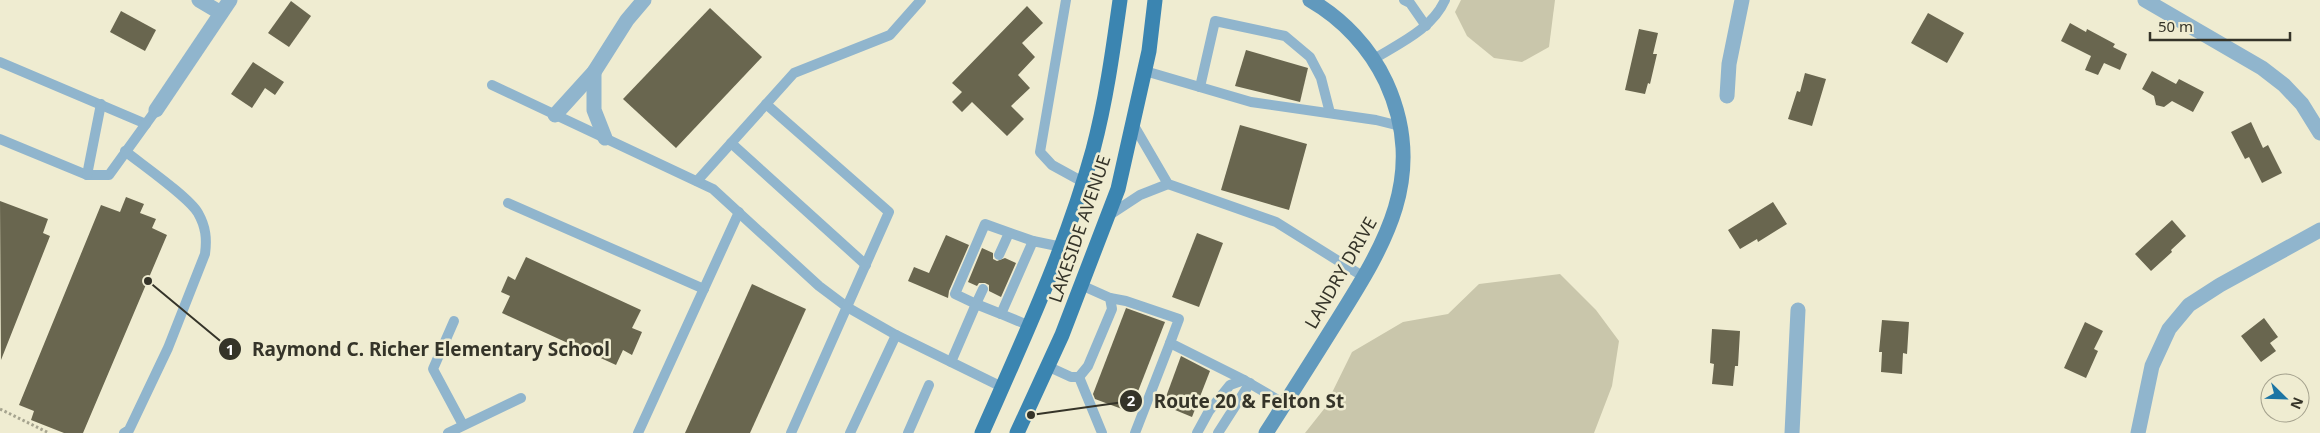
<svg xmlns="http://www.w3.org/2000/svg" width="2320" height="433" font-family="'Noto Sans',sans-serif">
  <rect width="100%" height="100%" fill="#efecd1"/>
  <g fill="#c9c6ab">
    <polygon points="1461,0 1555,0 1549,47 1522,62 1494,58 1467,36 1455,12"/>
    <polygon points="1560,274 1596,310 1619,341 1612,386 1594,433 1305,433 1324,409 1352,352 1403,322 1448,314 1479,284"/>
  </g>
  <g fill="#69664f">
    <polygon points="291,1 311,16 289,47 268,33"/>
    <polygon points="1027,6 1043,23 1022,43 1035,57 1018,75 1030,88 1011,106 1024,119 1007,136 972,102 962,112 952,102 962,92 952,83"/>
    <polygon points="710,8 762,57 676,148 623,99"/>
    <polygon points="121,11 156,30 145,51 110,32"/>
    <polygon points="1928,13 1964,33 1947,63 1911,43"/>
    <polygon points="2070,23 2086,32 2087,29 2115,44 2113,47 2127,54 2120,70 2104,63 2098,75 2085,70 2091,56 2061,41"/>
    <polygon points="1639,29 1658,33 1653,54 1657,54 1650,84 1648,83 1645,94 1625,90"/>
    <polygon points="1246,50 1308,68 1300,102 1235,86"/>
    <polygon points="253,62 284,82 275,95 265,88 252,108 231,94"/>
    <polygon points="2152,71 2176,84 2179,79 2204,92 2193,112 2172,101 2164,107 2156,105 2154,96 2142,89"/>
    <polygon points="1805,73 1826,79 1812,126 1788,119 1797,91 1800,92"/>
    <polygon points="2251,122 2263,148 2268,145 2282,173 2262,183 2249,157 2245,159 2231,132"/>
    <polygon points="1240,125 1307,144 1289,210 1221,190"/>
    <polygon points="126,197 144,204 140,213 156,219 152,228 167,235 83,433 64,433 31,420 34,411 19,405 101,205 120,212"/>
    <polygon points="0,201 48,219 43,233 50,236 1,360"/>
    <polygon points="1773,202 1787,224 1758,242 1757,239 1740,249 1728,230"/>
    <polygon points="2172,220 2186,236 2171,250 2172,252 2151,271 2135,254"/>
    <polygon points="1197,233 1223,243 1199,307 1172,297"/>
    <polygon points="946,235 969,245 949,291 948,298 908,281 914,267 929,273"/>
    <polygon points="982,248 993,253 993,259 997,261 1005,258 1016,263 1001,297 989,291 989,285 985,283 979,283 977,286 968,282"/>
    <polygon points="526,257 641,310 632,328 642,332 632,355 623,350 616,365 502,313 510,296 501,292 508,276 515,280"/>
    <polygon points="752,284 806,309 750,433 685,433"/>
    <polygon points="1126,308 1165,322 1130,412 1095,399 1093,394"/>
    <polygon points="2264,318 2278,337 2270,343 2276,351 2261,362 2241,336"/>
    <polygon points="1882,320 1909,322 1907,354 1903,353 1902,374 1881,372 1882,352 1879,352"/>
    <polygon points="2085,322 2103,331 2094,349 2098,351 2086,378 2064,368"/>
    <polygon points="1712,329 1740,331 1738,366 1735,366 1733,386 1712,384 1714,364 1710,363"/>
    <polygon points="1181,356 1210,371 1192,417 1163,405"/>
  </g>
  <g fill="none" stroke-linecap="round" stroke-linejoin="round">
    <polyline stroke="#a6a48f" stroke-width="3" stroke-dasharray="2.5 2.5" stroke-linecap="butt" points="0,409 49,433"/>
    <g stroke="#90b5cd" stroke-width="10">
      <polyline points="1066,0 1040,152 1052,165 1083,182"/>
      <polyline points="1404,0 1410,3 1426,26"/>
      <path d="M1374,59C1400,43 1432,29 1445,0"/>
      <polyline points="0,62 146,124"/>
      <polyline points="1145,71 1251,102 1376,120 1400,126"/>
      <polyline points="492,85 713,189 819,286 847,307 896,335 1002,387"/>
      <polyline points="1200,87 1215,21 1285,36 1310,57 1321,78 1330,113"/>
      <polyline points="766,104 889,212 791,433"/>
      <polyline points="1133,124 1168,184 1276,222 1364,277"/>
      <polyline points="0,139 87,175 109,175 156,110"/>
      <polyline points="731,143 866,265"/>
      <polyline points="87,175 101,104"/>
      <polyline points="697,181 794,73 890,35 921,0"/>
      <polyline points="508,203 704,289"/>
      <polyline points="1108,216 1140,195 1168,184"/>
      <polyline points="999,255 1009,233"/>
      <polyline points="983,289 976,304 955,294 985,224 1033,241"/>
      <polyline points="1110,298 1126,301 1179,319 1170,343 1244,380"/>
      <polyline points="454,321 433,369 463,425"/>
      <polyline points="1030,326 1001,314 1033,241 1062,247"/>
      <polyline points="951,362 976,304 1001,314"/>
      <polyline points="1047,366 1071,377 1079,377 1088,366 1112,309 1110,298 1081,285"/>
      <polyline points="1079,377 1102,433"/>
      <path d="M124,433L129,430L168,348L205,254C207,239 206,227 198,213C189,197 141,164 125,151"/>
      <polyline points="448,433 521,398"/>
      <polyline points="638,433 739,212"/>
      <polyline points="850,433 896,335"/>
      <polyline points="908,433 929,385"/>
      <polyline points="1135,433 1170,343"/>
      <polyline points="1197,433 1209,411 1230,385 1244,380 1285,404"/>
      <polyline points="1218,433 1250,383"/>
    </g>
    <g stroke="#90b5cd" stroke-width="15">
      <polyline points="199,0 221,13"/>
      <polyline points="2145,0 2262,68 2284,85 2302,104 2320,133"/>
      <polyline points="594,72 594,110 605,138"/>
      <polyline points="1727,96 1729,64 1742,0"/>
      <polyline points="156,110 230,0"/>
      <polyline points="555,115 594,72 627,20 644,0"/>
      <polyline points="1792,433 1798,310"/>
      <polyline points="2138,433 2152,366 2169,329 2189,305 2220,285 2320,230"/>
    </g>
    <path stroke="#6199bd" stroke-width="15" d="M1266,433C1289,397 1312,361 1335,324C1384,246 1429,176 1386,82C1370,48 1343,19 1310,0"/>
    <g stroke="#3b85b1" stroke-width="15">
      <path d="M982,433C1023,340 1066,248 1093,150C1106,101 1113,50 1120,0"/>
      <polyline points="1017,433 1062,335 1118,189 1149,51 1155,0"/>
    </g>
  </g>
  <g text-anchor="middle" stroke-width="5" stroke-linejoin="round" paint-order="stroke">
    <g font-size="18" fill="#353429" stroke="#efecd1">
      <text transform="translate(1080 229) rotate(-71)" y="6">LAKESIDE AVENUE</text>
      <text transform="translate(1341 273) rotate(-60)" y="6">LANDRY DRIVE</text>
    </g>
  </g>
  <path fill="none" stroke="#353429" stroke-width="2" d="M148 281L230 349M1031 415L1131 401"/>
  <g fill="#353429" stroke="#efecd1" stroke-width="2">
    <circle cx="148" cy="281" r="5"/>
    <circle cx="1031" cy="415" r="5"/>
    <circle cx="230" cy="349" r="12"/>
    <circle cx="1131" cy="401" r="12"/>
  </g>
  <g font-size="15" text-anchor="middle" font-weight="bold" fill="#fff">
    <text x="230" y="355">1</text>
    <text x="1131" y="406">2</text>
  </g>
  <g font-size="19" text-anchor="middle" font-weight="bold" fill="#353429" stroke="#efecd1" stroke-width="5" stroke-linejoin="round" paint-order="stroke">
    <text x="431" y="356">Raymond C. Richer Elementary School</text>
    <text x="1249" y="408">Route 20 &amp; Felton St</text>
  </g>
  <g transform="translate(2285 398) rotate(113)"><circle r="24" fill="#efecd1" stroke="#a5a28e"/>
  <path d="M0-4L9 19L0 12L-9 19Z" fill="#1c75a4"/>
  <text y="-8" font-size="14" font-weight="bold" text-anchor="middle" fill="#353429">N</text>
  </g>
  <path d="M2150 32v8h140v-8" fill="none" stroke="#353429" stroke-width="2.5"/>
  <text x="2158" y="32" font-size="15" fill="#353429" stroke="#efecd1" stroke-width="4" paint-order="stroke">50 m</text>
</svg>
